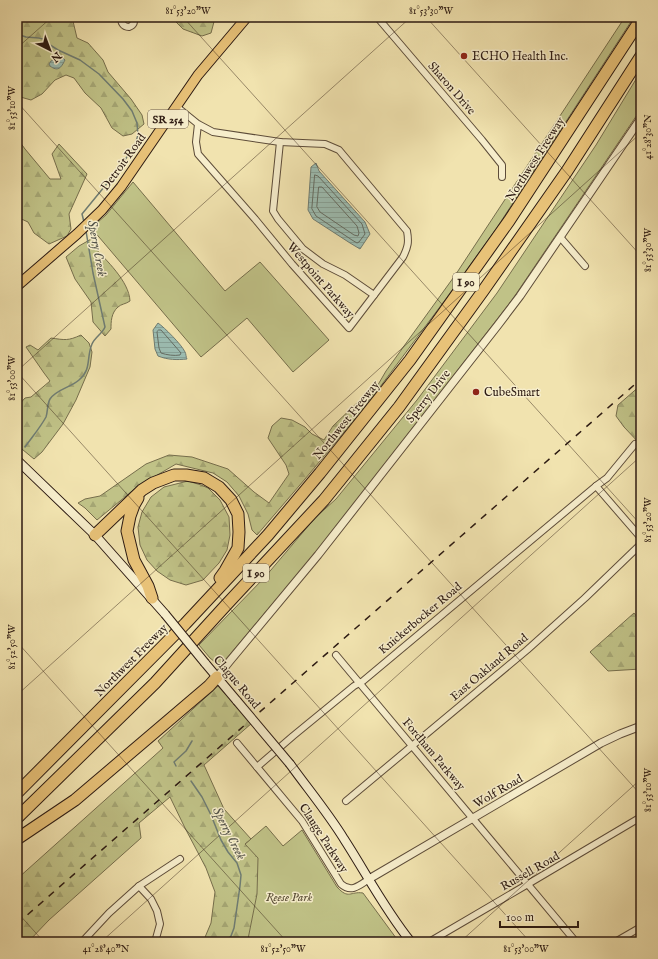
<svg xmlns="http://www.w3.org/2000/svg" width="658" height="959" font-family="'IM FELL English',serif">
  <defs>
    <pattern id="forest-firs" width="22" height="20" patternUnits="userSpaceOnUse"><rect width="22" height="20" fill="#c0c287"/><path d="M5 1l3.5 6h-7zM16 11l3.5 6h-7z" fill="#a5a674"/></pattern>
    <pattern id="water-rules" width="6" height="5" patternUnits="userSpaceOnUse"><rect width="6" height="5" fill="#9cbdb2"/><path d="M0 2.5h6" fill="none" stroke="#87a298"/></pattern>
  </defs>
  <rect width="100%" height="100%" fill="#f1e3af"/>
  <filter id="stains"><feTurbulence type="fractalNoise" baseFrequency=".005" numOctaves="4"/><feColorMatrix values="0 0 0 0 .2 0 0 0 0 .09 0 0 0 0 .02 0 0 0 .5 -.17"/></filter>
  <radialGradient id="worn" r=".72"><stop offset=".6" stop-color="#630" stop-opacity="0"/><stop offset="1" stop-color="#630" stop-opacity=".3"/></radialGradient>
  <g fill="#c0c287" stroke="#766e4c">
    <polygon points="625,17 634,17 496,229 445,300 365,407 386,371 456,274"/>
    <polygon points="641,71 641,109 512,300 317,551 220,666 210,658 199,645 265,577 315,518 336,499 417,400 497,293 596,145"/>
    <polygon points="133,182 225,291 260,262 329,340 293,372 247,318 201,357 93,230 90,229 106,215"/>
    <path d="M266,826L283,846L302,830L337,887C349,900 350,891 363,893L399,942H242L245,844Z"/>
  </g>
  <g fill="url(#forest-firs)" stroke="#766e4c">
    <polygon points="17,17 72,17 77,38 88,43 103,60 108,72 131,99 142,115 144,124 132,134 123,136 112,128 101,108 85,93 74,78 66,75 55,80 42,94 31,100 17,96"/>
    <polygon points="171,17 215,17 215,18 211,33 202,36 183,29"/>
    <polygon points="17,138 25,149 50,179 61,179 52,154 59,144 87,174 69,214 71,229 67,236 49,244 34,233 28,222 17,217"/>
    <path d="M93,238V246C106,260 129,281 130,301C126,304 121,304 118,307C111,313 111,322 111,329L105,336L93,322L91,302L75,279L66,257L79,246Z"/>
    <path d="M81,335L89,343L92,352L90,367L76,400L63,424L42,452L34,459L17,445V407L25,398L31,397L50,381L44,373L26,347L30,345L38,350L51,338C65,340 68,341 81,335Z"/>
    <polygon points="641,385 641,445 624,427 616,416 618,405"/>
    <polygon points="359,401 365,407 305,479 257,535 252,530 248,514 239,496 227,482 213,473 176,464 137,487 97,520 85,508 78,503 85,499 100,496 146,464 169,455 192,457 228,469 254,492 269,503 289,474 286,465 268,438 272,426 281,418 292,420 305,427 312,434 324,440 333,426"/>
    <polygon points="188,481 201,485 208,488 220,500 229,517 230,535 227,550 219,563 203,580 186,585 170,580 157,571 147,560 140,545 138,527 142,512 151,497 164,487"/>
    <polygon points="634,613 641,622 641,669 608,671 590,652"/>
    <polygon points="218,686 252,723 204,765 224,809 251,839 245,844 258,858 257,894 248,939 252,942 203,942 211,923 215,892 206,868 185,828 170,797 139,823 141,838 49,920 28,942 17,942 17,879 163,748 158,741"/>
  </g>
  <g fill="url(#water-rules)" stroke="#6f7c72">
    <path d="M60,57L63,58L65,60C61,68 58,72 50,66L49,64L51,61Z"/>
    <polygon points="316,163 319,171 365,222 370,234 360,249 350,243 313,219 308,210 311,167"/>
    <path d="M158,323C164,327 182,345 185,352C186,353 186,358 187,359C177,360 168,360 158,356L155,349L153,330Z"/>
  </g>
  <g fill="none" stroke-linecap="round" stroke-linejoin="round">
    <g stroke="#646c62" stroke-width="1">
      <polygon points="315,175 318,176 362,224 365,234 359,242 357,243 352,240 316,216 312,209"/>
      <polygon points="319,187 322,187 357,226 359,233 358,236 354,235 320,212 317,207"/>
      <path d="M159,330H161L181,353L180,355C174,356 167,355 161,353L159,348L157,332Z"/>
    </g>
    <g stroke="#6f7c72" stroke-width="1.5">
      <polyline points="17,32 20,35 26,37 39,38 43,39 47,43 58,50 80,60 99,74 123,99 132,111 137,123 138,135 135,145 118,170 82,214 84,222"/>
      <path d="M25,447C32,437 40,428 46,417C48,411 47,404 50,399C57,389 70,388 79,380C92,369 86,358 92,344C95,337 102,334 105,327L93,273L86,231"/>
      <polyline points="176,766 174,762 186,751 192,741"/>
      <polyline points="191,781 202,797 211,815 221,840 228,852 237,863 241,875 240,886 234,928 231,936 226,942"/>
    </g>
    <defs>
      <g id="minor">
        <path d="M122,17C120,22 123,27 129,27C134,25 135,22 133,17"/>
        <polyline points="377,17 482,140 502,165 502,177"/>
        <path d="M177,107L198,124L213,132L280,142L325,144L339,150L407,231C409,242 408,247 403,257L349,328L292,264L255,219L198,154L196,142L198,124"/>
        <polyline points="280,142 273,211 278,219 303,249 323,264 345,275 374,295"/>
        <polyline points="560,237 585,266"/>
        <polyline points="596,486 641,538"/>
        <polyline points="336,655 576,942"/>
        <path d="M237,743L302,821L341,884C351,893 359,886 369,879"/>
        <polyline points="257,767 293,736 354,686 363,681 596,486 607,478 635,444"/>
        <polyline points="346,801 527,650 585,598 641,544"/>
        <polyline points="139,886 151,899 157,911 160,924 155,942"/>
        <polyline points="82,942 109,913 139,886 180,859"/>
        <polyline points="429,942 528,884 641,817"/>
        <polyline points="615,942 641,927"/>
      </g>
      <g id="tertiary">
        <polyline points="217,677 229,662 318,555 498,325 520,296 641,118"/>
        <polyline points="369,879 601,743 620,734 641,726"/>
      </g>
      <g id="secondary">
        <polyline points="17,460 95,535 165,614"/>
        <polyline points="205,663 237,701"/>
        <path d="M290,764C308,789 328,813 344,839C366,873 385,910 411,942"/>
      </g>
      <polyline id="primary" points="17,286 77,234 102,210 121,187 198,75 247,17"/>
      <g id="motorway">
        <polyline points="138,498 134,505 130,516 127,531 134,560 148,586 152,598"/>
        <polyline points="95,535 142,490 153,483 174,475 186,475 204,478 219,487 231,500 238,514 239,532 238,548 225,571 220,578"/>
        <polyline points="17,793 185,624 268,535 320,473 410,360 509,221 641,19"/>
        <polyline points="17,818 155,683 227,604 324,500 399,407 483,291 567,171 641,56"/>
        <polyline points="17,839 75,800 209,686 217,677"/>
      </g>
    </defs>
    <use href="#minor" stroke="#5d4c39" stroke-width="8"/>
    <use href="#tertiary" stroke="#5d4c39" stroke-width="9"/>
    <use href="#secondary" stroke="#2c1a12" stroke-width="10"/>
    <use href="#primary" stroke="#2c1a12" stroke-width="11"/>
    <use href="#motorway" stroke="#2c1a12" stroke-width="13"/>
    <use href="#minor" stroke="#f6edcb" stroke-width="6"/>
    <use href="#tertiary" stroke="#f6edcb" stroke-width="7"/>
    <use href="#secondary" stroke="#f6edcb" stroke-width="8"/>
    <use href="#primary" stroke="#e8c278" stroke-width="9"/>
    <use href="#motorway" stroke="#e8c278" stroke-width="11"/>
    <polyline stroke="#2c1a12" stroke-width="1.5" stroke-dasharray="7 7" stroke-linecap="butt" points="17,924 641,379"/>
    <defs>
      <g id="secondary-bridge">
        <polyline points="165,614 205,663"/>
        <polyline points="237,701 290,764"/>
      </g>
    </defs>
    <use href="#secondary-bridge" stroke="#2c1a12" stroke-width="10" stroke-linecap="butt"/>
    <use href="#secondary-bridge" stroke="#f6edcb" stroke-width="8"/>
  </g>
  <path fill="none" stroke="#2c1a12" stroke-width="1" stroke-opacity="0.45" d="M183,17L641,525M426,17L641,256M17,48L52,17M17,102L641,795M17,371L411,17M17,372L530,942M17,642L287,942M17,695L641,133M17,912L44,942M101,942L641,456M460,942L641,779"/>
  <g fill="#8f2418" stroke="#f6edcb" stroke-width="1.5">
    <circle cx="464" cy="56" r="4"/>
    <circle cx="476" cy="392" r="4"/>
  </g>
  <g text-anchor="middle" stroke-width="3" stroke-linejoin="round" paint-order="stroke">
    <g fill="#f6edcb" stroke="#69594a" stroke-width="1">
      <rect x="148" y="110" width="40" height="18" rx="3"/>
      <rect x="453" y="273" width="26" height="18" rx="3"/>
      <rect x="243" y="564" width="26" height="18" rx="3"/>
    </g>
    <g font-size="11" font-weight="bold" fill="#2c1a12">
      <text x="168" y="123">SR 254</text>
      <text x="466" y="286">I 90</text>
      <text x="256" y="577">I 90</text>
    </g>
    <g font-size="12" fill="#2c1a12" stroke="#f6edcb" text-anchor="start">
      <text x="472" y="60">ECHO Health Inc.</text>
      <text x="484" y="396">CubeSmart</text>
    </g>
    <g font-size="12" fill="#2c1a12" stroke="#f6edcb">
      <text transform="translate(452 88) rotate(49)" y="4">Sharon Drive</text>
      <text transform="translate(535 159) rotate(-57)" y="4">Northwest Freeway</text>
      <text transform="translate(123 162) rotate(-54)" y="4">Detroit Road</text>
      <text transform="translate(321 280) rotate(49)" y="4">Westpoint Parkway</text>
      <text transform="translate(428 396) rotate(-52)" y="4">Sperry Drive</text>
      <text transform="translate(346 420) rotate(-51)" y="4">Northwest Freeway</text>
      <text transform="translate(420 618) rotate(-40)" y="4">Knickerbocker Road</text>
      <text transform="translate(131 660) rotate(-45)" y="4">Northwest Freeway</text>
      <text transform="translate(489 667) rotate(-40)" y="4">East Oakland Road</text>
      <text transform="translate(237 682) rotate(50)" y="4">Clague Road</text>
      <text transform="translate(434 754) rotate(50)" y="4">Fordham Parkway</text>
      <text transform="translate(498 791) rotate(-30)" y="4">Wolf Road</text>
      <text transform="translate(324 838) rotate(57)" y="4">Clauge Parkway</text>
      <text transform="translate(530 871) rotate(-30)" y="4">Russell Road</text>
    </g>
    <g font-size="12" font-style="italic" fill="#584c35" stroke="#f6edcb">
      <text x="289" y="901">Reese Park</text>
    </g>
    <g font-size="13" font-style="italic" fill="#53534a" stroke="#f6edcb">
      <text transform="translate(98 248) rotate(79)" y="5">Sperry Creek</text>
      <text transform="translate(230 833) rotate(63)" y="5">Sperry Creek</text>
    </g>
  </g>
  <rect width="658" height="959" fill="none" stroke="#f1e3af" stroke-width="44"/>
  <g transform="translate(50 50) rotate(138)" stroke="#f6edcb" stroke-width="3" paint-order="stroke">
  <path d="M0-3L7 15L0 10L-7 15Z" fill="#2c1a12"/>
  <text y="-6" font-size="11" font-weight="bold" text-anchor="middle" fill="#2c1a12">N</text>
  </g>
  <path d="M500 921v6h78v-6" fill="none" stroke="#2c1a12" stroke-width="2"/>
  <text x="506" y="921" font-size="12" fill="#2c1a12" stroke="#f6edcb" stroke-width="3" paint-order="stroke">100 m</text>
  <rect x="22" y="22" width="614" height="915" fill="none" stroke="#2c1a12" stroke-width="1.5"/>
  <g font-size="10" text-anchor="middle" fill="#2c1a12">
    <text x="188" y="14">81°53'20"W</text>
    <text x="431" y="14">81°53'30"W</text>
    <text transform="translate(11 108) rotate(-90)" y="4">81°53'10"W</text>
    <text transform="translate(647 137) rotate(-90)" y="4">41°28'30"N</text>
    <text transform="translate(647 250) rotate(-90)" y="4">81°53'30"W</text>
    <text transform="translate(11 378) rotate(-90)" y="4">81°53'00"W</text>
    <text transform="translate(647 520) rotate(-90)" y="4">81°53'20"W</text>
    <text transform="translate(11 647) rotate(-90)" y="4">81°52'50"W</text>
    <text transform="translate(647 790) rotate(-90)" y="4">81°53'10"W</text>
    <text x="106" y="952">41°28'40"N</text>
    <text x="283" y="952">81°52'50"W</text>
    <text x="526" y="952">81°53'00"W</text>
  </g>
  <rect width="100%" height="100%" filter="url(#stains)"/>
  <rect width="100%" height="100%" fill="url(#worn)"/>
</svg>
